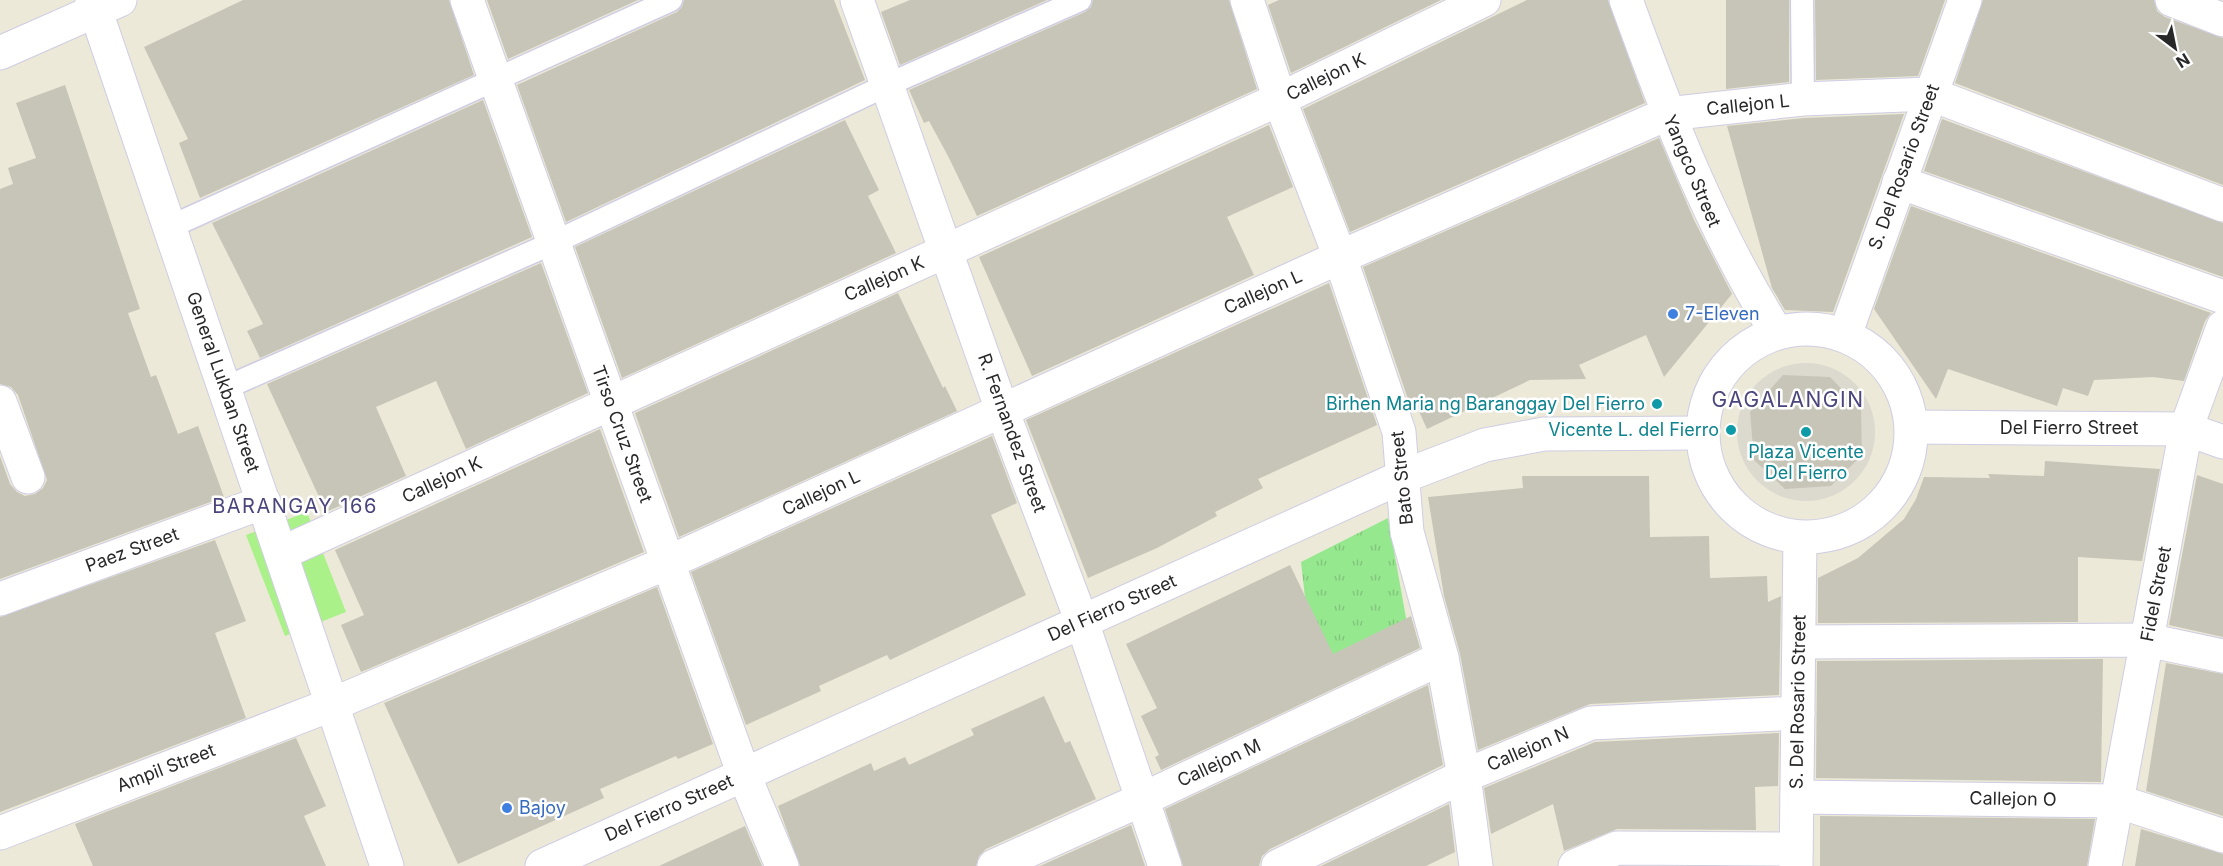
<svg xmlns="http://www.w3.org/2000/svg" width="2223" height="866" font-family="Inter,sans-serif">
  <defs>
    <pattern id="grass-tufts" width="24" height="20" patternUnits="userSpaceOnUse" patternTransform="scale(1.5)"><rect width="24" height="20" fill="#96e88f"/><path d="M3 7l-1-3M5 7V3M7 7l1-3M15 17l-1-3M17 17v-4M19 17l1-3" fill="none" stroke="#81c77b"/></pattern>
  </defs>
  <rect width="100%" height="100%" fill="#ece9d8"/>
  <polygon fill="url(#grass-tufts)" points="1388,518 1412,651 1316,695 1301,562"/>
  <polygon fill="#aaf18a" points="307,512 346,612 285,636 246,535"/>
  <circle fill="#dcdacf" cx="1806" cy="432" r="69"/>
  <g fill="#c7c5b8">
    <polygon points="243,0 449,0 474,75 200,198 179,143 188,139 144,47"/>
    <polygon points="487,0 638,0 508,59"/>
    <polygon points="684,0 834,0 865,80 566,222 517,85 677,12 682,7"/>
    <polygon points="910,0 1047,0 900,65 881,12"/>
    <polygon points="1093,0 1229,0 1257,89 977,216 948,156 929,121 924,123 909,90 1085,12 1091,7"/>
    <polygon points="1279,0 1441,0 1291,73 1268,5"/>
    <polygon points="1527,0 1608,0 1645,103 1350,232 1303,109"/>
    <polygon points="1726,0 1789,0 1789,82 1726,89"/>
    <polygon points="1815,0 1945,0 1918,76 1816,80"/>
    <polygon points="1983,0 2154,0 2157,11 2165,17 2223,38 2223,185 1955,83"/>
    <polygon points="65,85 140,309 128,313 151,377 156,375 178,434 198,426 224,497 0,579 0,456 10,484 17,492 25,496 35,494 43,488 47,480 18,395 11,387 0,384 0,189 13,184 8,168 36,158 16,103"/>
    <polygon points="483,100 532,237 260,358 247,331 263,324 212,223"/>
    <polygon points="1904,114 1833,312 1785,310 1772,288 1727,126 1804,118"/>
    <polygon points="1942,119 2223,223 2223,277 1924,171"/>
    <polygon points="845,120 879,190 868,196 896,253 622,378 575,247"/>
    <polygon points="1269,125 1293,187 1227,217 1254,275 1032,376 979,257"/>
    <polygon points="1659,138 1694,220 1732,294 1664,377 1646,335 1579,365 1586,379 1530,380 1427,429 1416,405 1411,408 1363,267"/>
    <polygon points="1911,206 2211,313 2205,321 2184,381 2153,377 2094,380 2088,396 2063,388 2057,406 1948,369 1936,399 1874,309"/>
    <polygon points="541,263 588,393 466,449 436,381 376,407 406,476 326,512 267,384"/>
    <polygon points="1329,283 1377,425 1258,479 1263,488 1215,512 1217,516 1157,548 1088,578 1026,420"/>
    <polygon points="898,293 943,388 945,386 957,411 679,537 635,413"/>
    <polygon points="1783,375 1830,377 1861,409 1862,455 1831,486 1785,489 1754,460 1750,412"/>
    <polygon points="600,429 644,552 361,672 341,625 364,615 335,550"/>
    <polygon points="992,436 1017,503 991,515 1026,595 890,660 887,655 819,686 821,691 746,725 691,572"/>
    <polygon points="2045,461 2160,469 2142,561 2078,557 2078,622 1818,623 1818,578 1858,558 1904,519 1916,499 1924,477 1990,478 1988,474 2044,476"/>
    <polygon points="2197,475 2223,484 2223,637 2169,625"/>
    <polygon points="1522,476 1649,476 1650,537 1709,536 1710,578 1767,576 1768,602 1781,596 1779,695 1590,704 1478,750 1460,654 1444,596 1428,497 1523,488"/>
    <polygon points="215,540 246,621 215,633 246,718 0,812 0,617"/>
    <polygon points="1290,565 1333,654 1411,616 1420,648 1161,770 1155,757 1159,755 1141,716 1157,708 1126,644"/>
    <polygon points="657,587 713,744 678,759 676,756 600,789 604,798 458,864 384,703"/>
    <polygon points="2103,659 2101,782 1816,778 1817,661"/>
    <polygon points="2166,663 2223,674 2223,816 2146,791"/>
    <polygon points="1428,685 1443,765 1270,849 1262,856 1259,866 1183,866 1165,809"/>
    <polygon points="1044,696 1065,743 1070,741 1096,799 986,849 979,856 976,866 800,866 778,806 871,763 874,771 905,757 909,765 974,735 971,729"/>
    <polygon points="1779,733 1778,786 1755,787 1756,830 1617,829 1564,851 1553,804 1491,834 1484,788 1595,742"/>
    <polygon points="296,738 326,806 304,816 326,866 93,866 75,824"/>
    <polygon points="1449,804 1455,852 1426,866 1321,866"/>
    <polygon points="1820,816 2095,819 2087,866 1820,866"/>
    <polygon points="1131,825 1145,866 1040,866"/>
    <polygon points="745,826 762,866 659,866"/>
    <polygon points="2141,829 2223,854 2223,866 2135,866"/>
  </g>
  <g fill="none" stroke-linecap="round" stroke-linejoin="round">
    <defs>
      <g id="service">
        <polyline points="1802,0 1803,99"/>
        <polyline points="170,227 671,0"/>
        <polyline points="225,388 555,242 887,85 1080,0"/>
      </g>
      <g id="pedestrian">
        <polyline points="2172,0 2223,20"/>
        <polyline points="1899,182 2223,297"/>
        <polyline points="282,553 1280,99 1484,0"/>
        <polyline points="1799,642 2147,640 2223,656"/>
        <polyline points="333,704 669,562 1340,257 1667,114 1803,99 1930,94 2223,205"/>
        <polyline points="1797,797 2117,801 2223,836"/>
        <polyline points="994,866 1143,799 1442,658"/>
        <polyline points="1278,866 1464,776 1591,723 1798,713"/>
        <polyline points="1575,866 1617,848 1796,849"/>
      </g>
      <g id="minor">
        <polyline points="92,0 387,866"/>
        <polyline points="467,0 744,775 782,866"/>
        <polyline points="857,0 1002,410 1082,622 1165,866"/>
        <polyline points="1247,0 1282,106 1340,257 1399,432 1407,532 1442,658 1464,776 1476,866"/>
        <path d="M1626,0C1668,116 1711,228 1777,333"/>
        <polyline points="0,53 120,0"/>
        <polyline points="1845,335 1965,0"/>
        <polyline points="0,402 28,477"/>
        <polyline points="0,599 264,502"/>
        <polyline points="0,833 333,704"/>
        <polyline points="1796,866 1800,538"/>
        <polyline points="2105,866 2186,429 2223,327"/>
      </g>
      <g id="tertiary">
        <circle cx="1807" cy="433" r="104"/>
        <polyline points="1912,427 2186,429 2223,442"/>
        <polyline points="542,866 1404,476 1485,445 1544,434 1702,433"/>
      </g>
    </defs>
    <use href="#service" stroke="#cfcde3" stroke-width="25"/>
    <use href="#pedestrian" stroke="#cfcde3" stroke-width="35"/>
    <use href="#minor" stroke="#cfcde3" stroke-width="35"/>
    <use href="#tertiary" stroke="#cfcde3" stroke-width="35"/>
    <use href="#service" stroke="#fff" stroke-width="22"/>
    <use href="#pedestrian" stroke="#fff" stroke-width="33"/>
    <use href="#minor" stroke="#fff" stroke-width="33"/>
    <use href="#tertiary" stroke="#fff" stroke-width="33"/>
  </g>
  <g fill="#3f7fe0" stroke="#fff" stroke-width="2">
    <circle cx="1673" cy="314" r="6"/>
    <circle cx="507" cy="808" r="6"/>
  </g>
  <g fill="#0f9aa8" stroke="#fff" stroke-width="2">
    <circle cx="1657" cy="404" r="6"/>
    <circle cx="1731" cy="430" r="6"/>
    <circle cx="1806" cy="432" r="6"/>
  </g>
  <g text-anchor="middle" stroke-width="5" stroke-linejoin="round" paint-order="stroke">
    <g font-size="18" fill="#282828" stroke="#fff">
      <text transform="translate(1326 77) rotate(-26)" y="6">Callejon K</text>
      <text transform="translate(1748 105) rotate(-6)" y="6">Callejon L</text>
      <text transform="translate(1904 167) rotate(-70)" y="6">S. Del Rosario Street</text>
      <text transform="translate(1692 171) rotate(67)" y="6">Yangco Street</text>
      <text transform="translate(884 279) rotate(-24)" y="6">Callejon K</text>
      <text transform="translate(1263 292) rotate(-24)" y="6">Callejon L</text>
      <text transform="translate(223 382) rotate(71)" y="6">General Lukban Street</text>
      <text x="2069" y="434">Del Fierro Street</text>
      <text transform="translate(1012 433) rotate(70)" y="6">R. Fernandez Street</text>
      <text transform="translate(622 434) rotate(70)" y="6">Tirso Cruz Street</text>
      <text transform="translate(1402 478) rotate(-96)" y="6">Bato Street</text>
      <text transform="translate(442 480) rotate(-25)" y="6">Callejon K</text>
      <text transform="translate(821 493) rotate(-25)" y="6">Callejon L</text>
      <text transform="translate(132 550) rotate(-20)" y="6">Paez Street</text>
      <text transform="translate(2156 594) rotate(-79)" y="6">Fidel Street</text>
      <text transform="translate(1112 608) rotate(-24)" y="6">Del Fierro Street</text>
      <text transform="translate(1798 702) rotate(-89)" y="6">S. Del Rosario Street</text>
      <text transform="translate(1528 749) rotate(-23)" y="6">Callejon N</text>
      <text transform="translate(1219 763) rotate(-25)" y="6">Callejon M</text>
      <text transform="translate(166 768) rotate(-21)" y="6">Ampil Street</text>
      <text transform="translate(2013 799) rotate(1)" y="6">Callejon O</text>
      <text transform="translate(669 808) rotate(-24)" y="6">Del Fierro Street</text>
    </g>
    <g font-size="18" fill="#366cbe" stroke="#fff" text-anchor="start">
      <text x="1685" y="320">7-Eleven</text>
      <text x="519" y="814">Bajoy</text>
    </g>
    <g font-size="18" fill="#0d838f" stroke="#fff" text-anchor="end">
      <text x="1645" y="410">Birhen Maria ng Baranggay Del Fierro</text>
      <text x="1719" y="436">Vicente L. del Fierro</text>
      <text x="1806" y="458" text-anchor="middle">Plaza Vicente<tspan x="1806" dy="21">Del Fierro</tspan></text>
    </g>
    <g font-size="20" letter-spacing="1.5" fill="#4a457c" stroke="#fff">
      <text x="295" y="513">BARANGAY 166</text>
    </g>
    <g font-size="21" letter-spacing="1.5" fill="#4a457c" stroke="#fff">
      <text x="1788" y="407">GAGALANGIN</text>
    </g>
  </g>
  <g transform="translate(2175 48) rotate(148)" stroke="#ffffff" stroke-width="4.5" paint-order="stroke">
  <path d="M0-4.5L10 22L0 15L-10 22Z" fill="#282828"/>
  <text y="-9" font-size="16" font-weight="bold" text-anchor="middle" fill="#282828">N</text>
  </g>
</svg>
